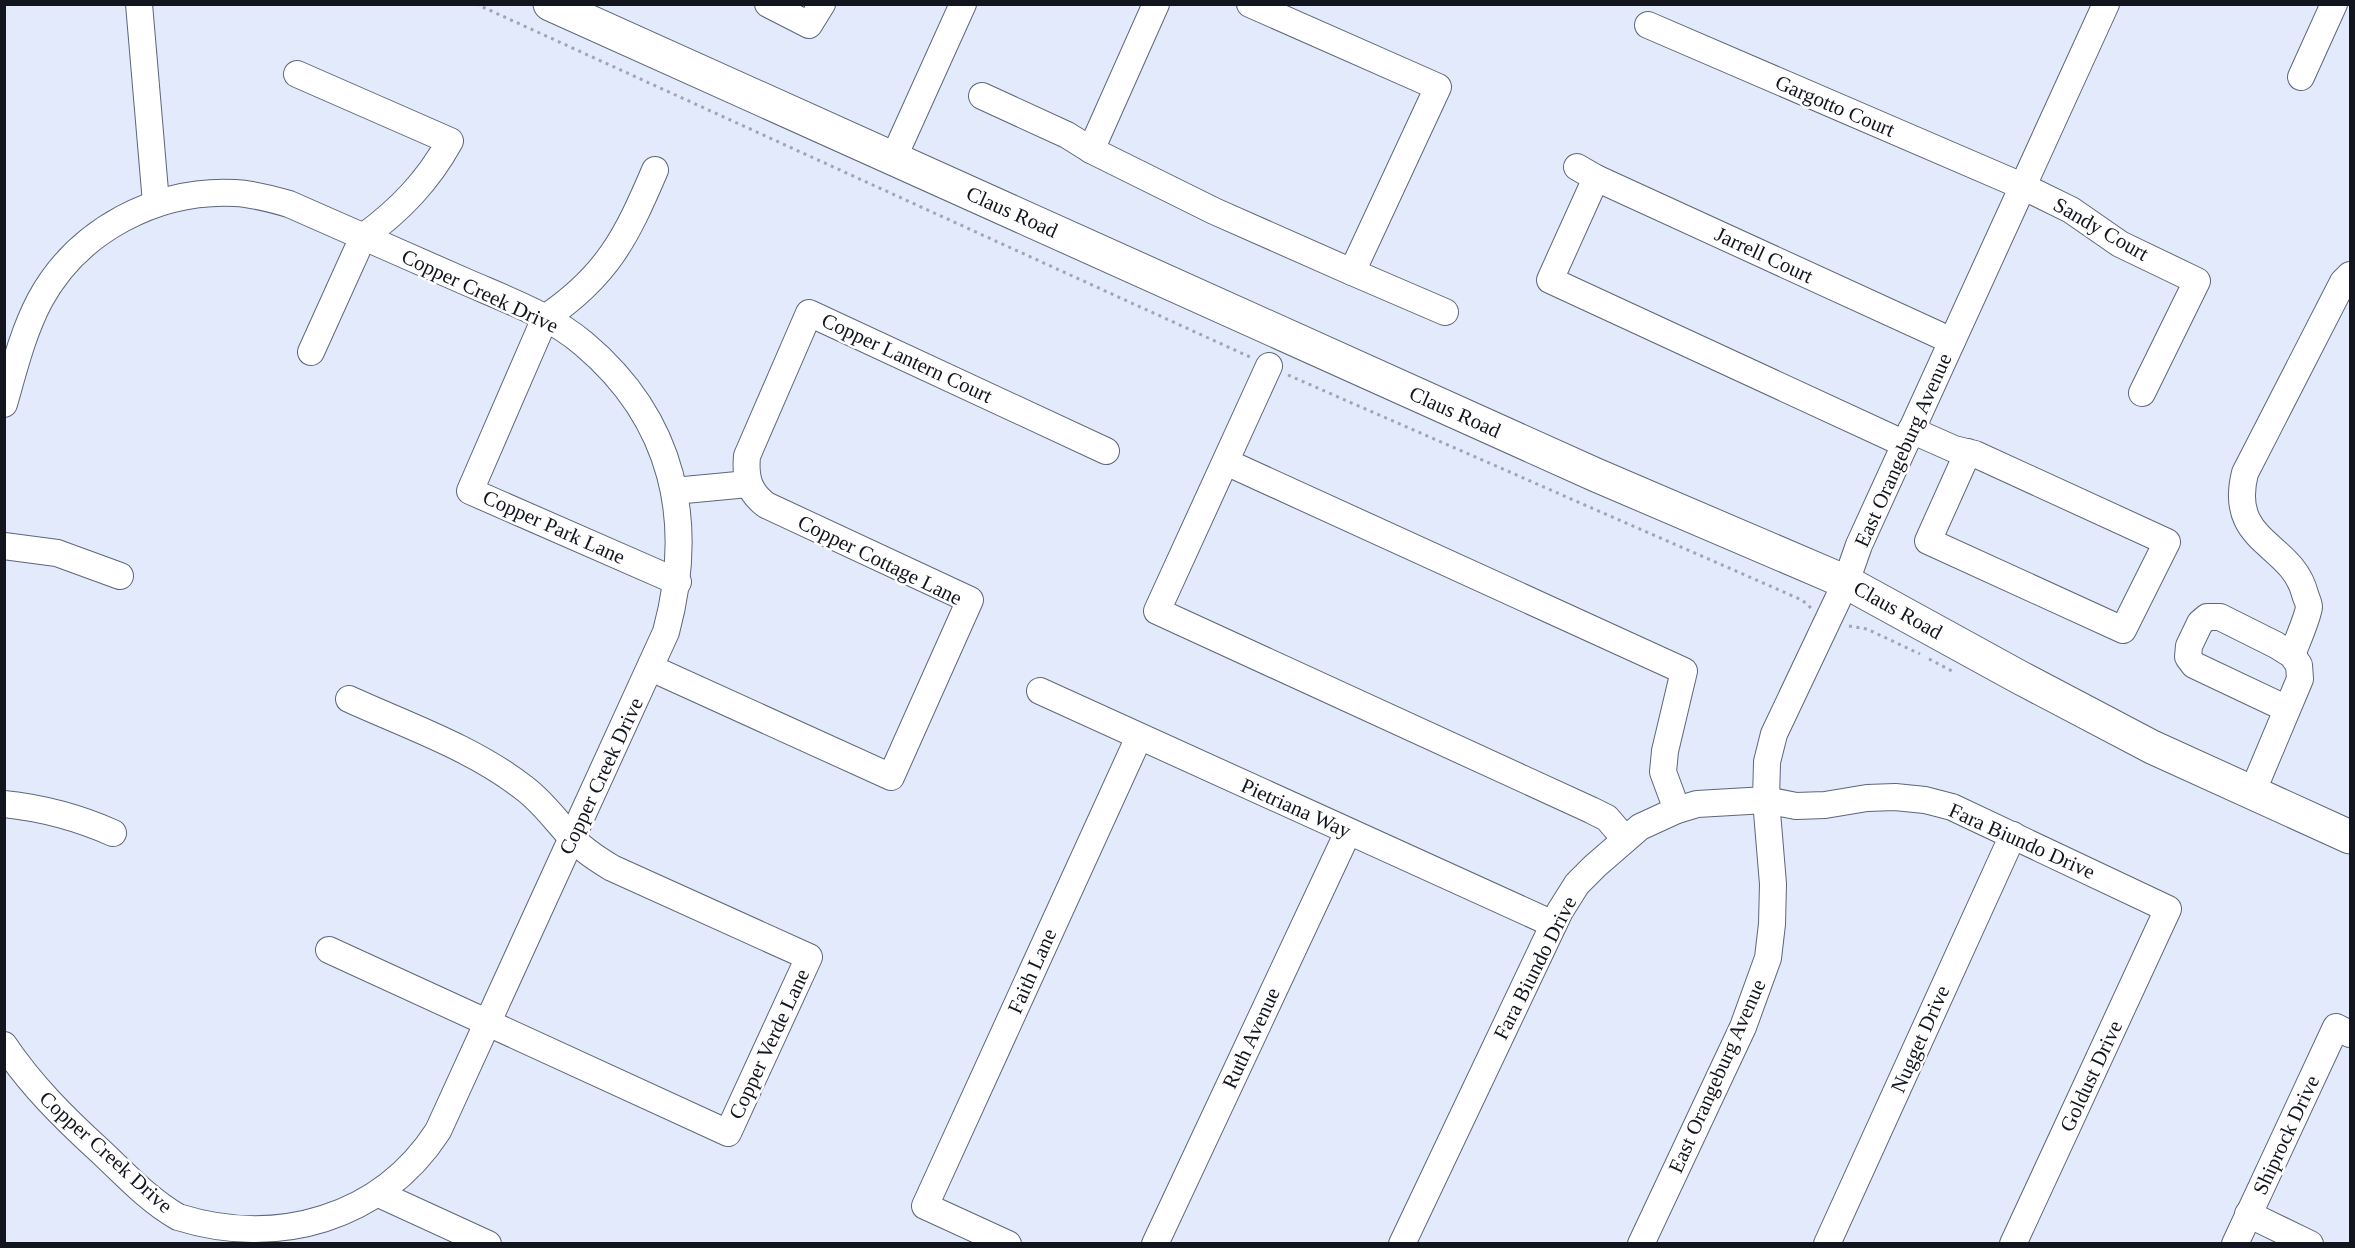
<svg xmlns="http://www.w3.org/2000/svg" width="2355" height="1248" font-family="Georgia,serif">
  <rect width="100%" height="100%" fill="#e2eafc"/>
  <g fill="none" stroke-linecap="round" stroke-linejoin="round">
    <defs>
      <g id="minor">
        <polyline points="139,4 156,203"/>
        <polyline points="768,4 809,25 822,4"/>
        <polyline points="1648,25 2022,186 2071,210 2120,244 2197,281 2142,393"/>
        <path d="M297,74L450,141C428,181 400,210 363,237"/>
        <polyline points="2301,77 2334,4"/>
        <polyline points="982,96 1067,135 1091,150 1214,211 1352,272 1438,87 1250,4"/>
        <polyline points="1091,150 1156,4"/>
        <polyline points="893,159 963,4"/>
        <polyline points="1577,167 1596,178 1952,341"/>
        <polyline points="1596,178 1550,280 1905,444"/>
        <polyline points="1352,272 1445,312"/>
        <polyline points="545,318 470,491 678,582"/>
        <path d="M545,318C607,276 626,238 655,170"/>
        <polyline points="311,352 363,237"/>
        <polyline points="1269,366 1157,611 1591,810 1607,818 1625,839"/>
        <path d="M4,404C14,369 23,332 40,300C78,230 157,189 235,193C254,194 272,199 289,204C347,230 406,255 464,281C505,299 550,315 584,344C674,420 696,521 666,632L438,1131C381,1219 277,1248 178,1217C148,1200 124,1173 98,1149C63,1117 31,1085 4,1045"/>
        <polyline points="1911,430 1954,449 1975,454 2167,542 2123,630 1928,541 1968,452"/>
        <polyline points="1226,462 1684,671 1665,751 1663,772 1677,810"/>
        <polyline points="674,491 748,484"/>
        <polyline points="4,546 57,553 120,576"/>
        <path d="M2292,655C2296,644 2308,617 2309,607C2309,603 2306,598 2305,594C2292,542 2227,544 2245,473L2343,282L2350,275"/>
        <path d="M651,668L891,777L970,600L766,505C749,492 745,478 747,456L809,313L1106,451"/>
        <polyline points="1040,691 1553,924"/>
        <polyline points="2252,793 2300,679 2299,665 2292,655 2276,645 2220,617 2207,617 2200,623 2189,646 2188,657 2194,665 2287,709"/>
        <path d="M4,804C43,808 77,817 113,833"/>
        <path d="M329,950L728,1133L809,957L612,868C597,859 583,850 572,838C556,821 543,802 524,788C473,748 408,726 349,699"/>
        <polyline points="381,1195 488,1244"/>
        <polyline points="2248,1214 2310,1244"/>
        <polyline points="1008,1244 925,1206 1139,737"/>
        <polyline points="1155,1244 1348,832"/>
        <polyline points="1402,1244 1560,911 1577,884 1595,866 1640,827 1677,810 1697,804 1766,800 1796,806 1825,805 1867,798 1895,797 1925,800 1952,807 2168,909 2013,1244"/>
        <polyline points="1641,1244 1743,1027 1768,958 1772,924 1773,884 1766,800 1767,762 1774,734 1846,582 1859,545 2106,4"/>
        <polyline points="1827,1244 2013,835"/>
        <polyline points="2235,1244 2336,1027 2350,1034"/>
      </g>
      <polyline id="major" points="550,4 1596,475 1846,582 2019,677 2152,747 2350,837"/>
    </defs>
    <use href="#minor" stroke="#5e6679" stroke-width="28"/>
    <use href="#major" stroke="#5e6679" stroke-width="35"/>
    <g stroke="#9fa6b5" stroke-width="3" stroke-dasharray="3 4.5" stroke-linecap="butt">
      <polyline points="476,4 1250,357"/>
      <polyline points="1288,375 1802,600 1811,608"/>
      <polyline points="1849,626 1867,629 1920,654"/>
      <polyline points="1929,659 1952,671"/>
    </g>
    <use href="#minor" stroke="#fff" stroke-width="26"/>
    <use href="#major" stroke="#fff" stroke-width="33"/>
  </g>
  <g text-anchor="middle" stroke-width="5" stroke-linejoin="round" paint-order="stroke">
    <g font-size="21" fill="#12151d" stroke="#fff">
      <text transform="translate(1835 106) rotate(23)" y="7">Gargotto Court</text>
      <text transform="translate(1012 212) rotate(24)" y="7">Claus Road</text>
      <text transform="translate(2101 229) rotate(30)" y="7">Sandy Court</text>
      <text transform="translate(1764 255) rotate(25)" y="7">Jarrell Court</text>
      <text transform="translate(480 291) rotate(25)" y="7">Copper Creek Drive</text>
      <text transform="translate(907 358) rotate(25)" y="7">Copper Lantern Court</text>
      <text transform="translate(1455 412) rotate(24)" y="7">Claus Road</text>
      <text transform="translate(1903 450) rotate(-66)" y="7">East Orangeburg Avenue</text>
      <text transform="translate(554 527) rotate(24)" y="7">Copper Park Lane</text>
      <text transform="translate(880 560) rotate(26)" y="7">Copper Cottage Lane</text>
      <text transform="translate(1898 610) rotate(29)" y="7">Claus Road</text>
      <text transform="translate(601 776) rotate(-65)" y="7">Copper Creek Drive</text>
      <text transform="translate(1296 808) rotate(24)" y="7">Pietriana Way</text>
      <text transform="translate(2022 841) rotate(24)" y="7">Fara Biundo Drive</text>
      <text transform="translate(1535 968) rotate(-63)" y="7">Fara Biundo Drive</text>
      <text transform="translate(1032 971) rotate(-66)" y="7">Faith Lane</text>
      <text transform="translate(1251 1038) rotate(-65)" y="7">Ruth Avenue</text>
      <text transform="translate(1920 1039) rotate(-66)" y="7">Nugget Drive</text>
      <text transform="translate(769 1044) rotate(-65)" y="7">Copper Verde Lane</text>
      <text transform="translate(1717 1076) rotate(-66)" y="7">East Orangeburg Avenue</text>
      <text transform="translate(2091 1076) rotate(-65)" y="7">Goldust Drive</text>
      <text transform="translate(2286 1135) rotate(-65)" y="7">Shiprock Drive</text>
      <text transform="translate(106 1152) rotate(42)" y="7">Copper Creek Drive</text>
    </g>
  </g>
  <rect width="2355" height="1248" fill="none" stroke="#12151d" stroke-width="12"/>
</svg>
